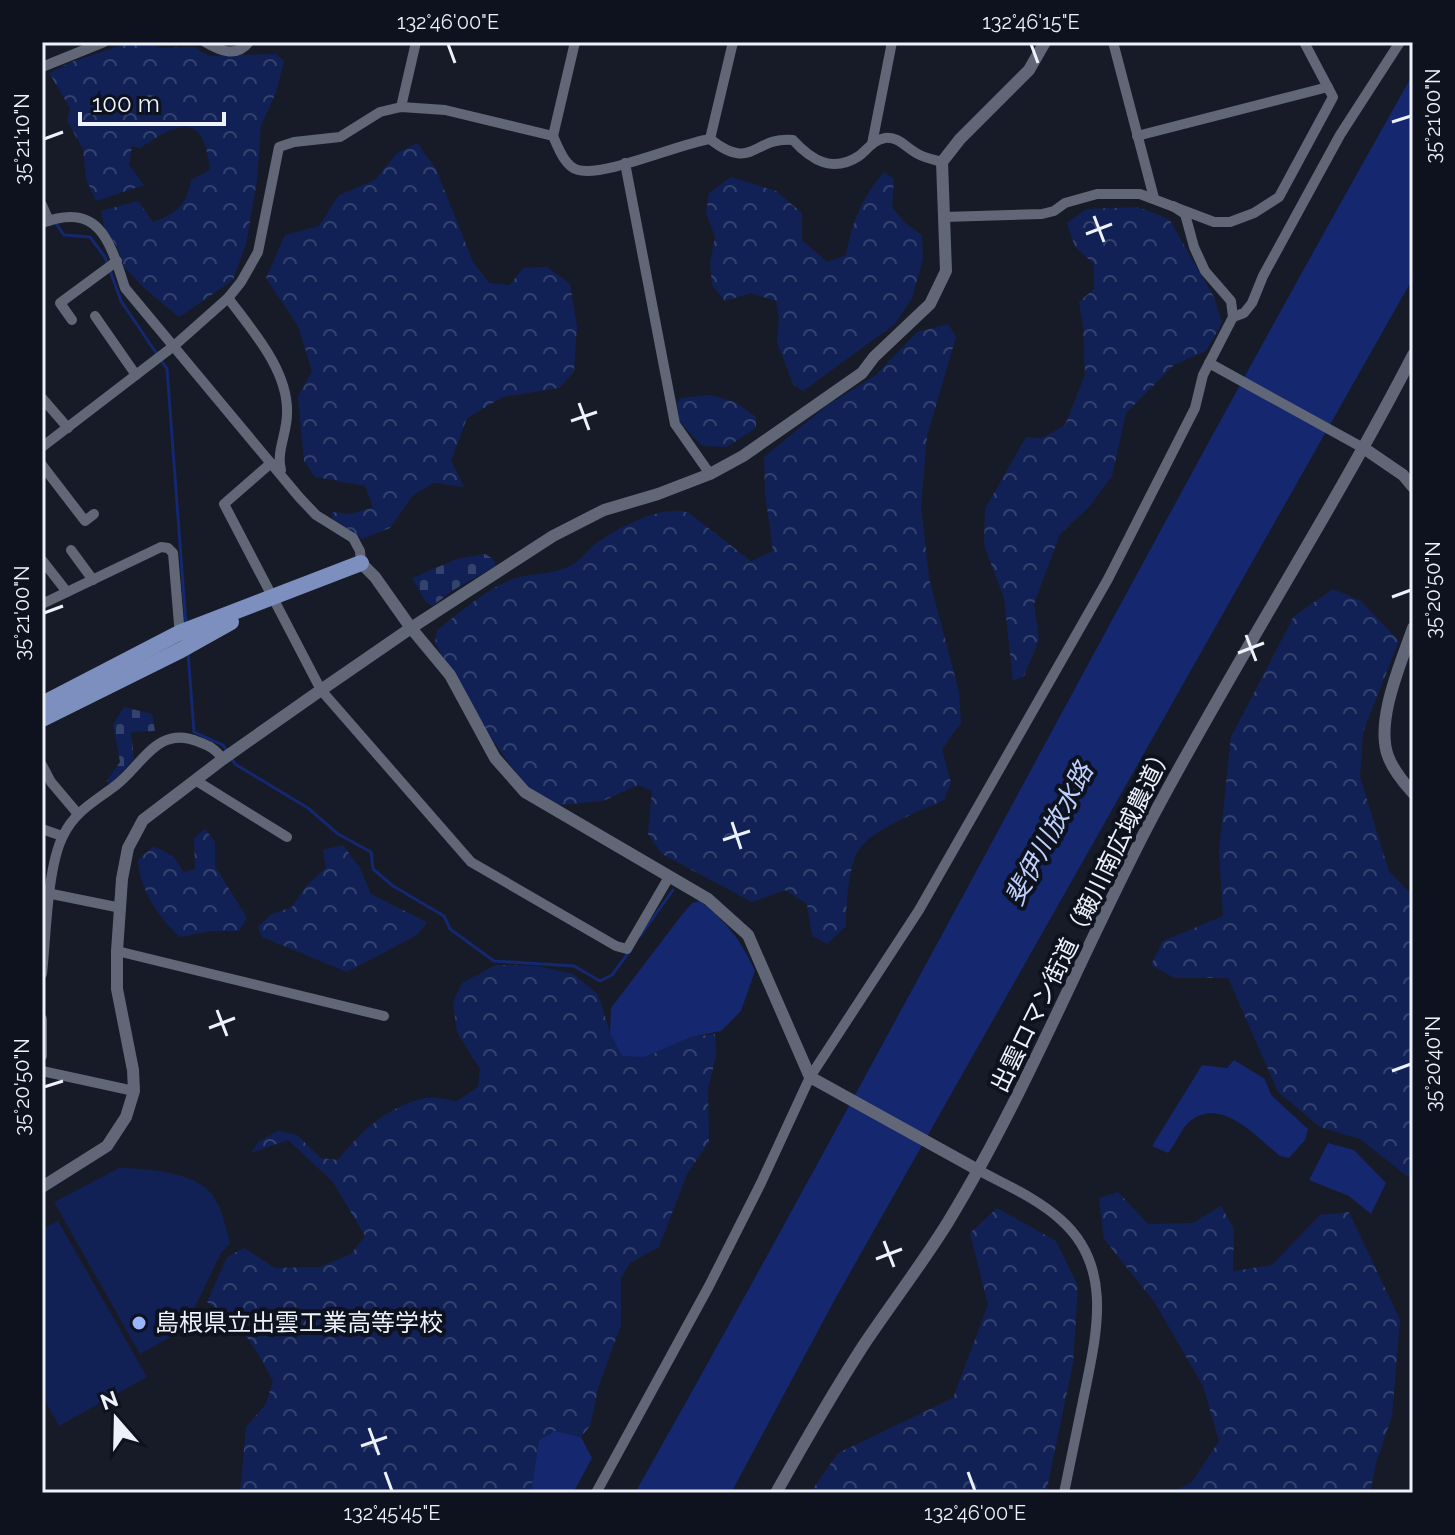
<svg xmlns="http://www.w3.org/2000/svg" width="1455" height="1535" font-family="Raleway,'Noto Sans JP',sans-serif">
  <defs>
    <pattern id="forest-crowns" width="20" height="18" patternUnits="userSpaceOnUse" patternTransform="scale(2)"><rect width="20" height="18" fill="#112155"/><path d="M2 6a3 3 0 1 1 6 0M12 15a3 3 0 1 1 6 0" fill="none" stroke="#34426e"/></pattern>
    <pattern id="cemetery-stones" width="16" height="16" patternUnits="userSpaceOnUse" patternTransform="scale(2)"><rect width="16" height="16" fill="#112155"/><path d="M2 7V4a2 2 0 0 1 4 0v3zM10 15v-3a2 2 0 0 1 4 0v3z" fill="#34426e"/></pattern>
  </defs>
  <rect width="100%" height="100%" fill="#161b27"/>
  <g fill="url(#forest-crowns)">
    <path d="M131,42H147L160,48L194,47L209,56L276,54L284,61L276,92L261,126L257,180L246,244L233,280L179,317L144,288L124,267L117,246L105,231L101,211L138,201L153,222C176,214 187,205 191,180L210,170C204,109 177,123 140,148L132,146L129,165L144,185L96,201L86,179L83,149L67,121L70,108L49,73L71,62Z"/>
    <polygon points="417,143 436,169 473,262 489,283 510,285 523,268 547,267 570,284 577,326 574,372 559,388 503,397 467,418 451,461 464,487 434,483 413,495 390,528 362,539 332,518 332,512 351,514 373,507 365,486 315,477 304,461 298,397 312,371 298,326 266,278 285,235 319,226 339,195 375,180 397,153"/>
    <path d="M884,172L894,179L892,207L904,222L922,235L923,259L912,298L895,324L803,391L793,384L777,342L779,320L776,301L751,293L725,301L712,285L710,263L715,237L706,213L709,193L731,177L776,191L802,213V240L827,262L846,255C852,223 862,197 884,172Z"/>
    <polygon points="1138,207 1169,219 1214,297 1222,323 1206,351 1174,365 1126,413 1112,476 1089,507 1060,534 1034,604 1039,640 1024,676 1013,681 1004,598 984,545 985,509 1026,437 1042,438 1065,425 1085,375 1083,327 1079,302 1094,289 1094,264 1075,247 1067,223 1086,209"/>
    <path d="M948,324L956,337L927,436L921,506L929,578L959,692L961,723L942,749L951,783L944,800C922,810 870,830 858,851C848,868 846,907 846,926L827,944L812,936L807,904L785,890L752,902L662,854L648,834L652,791L638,785L603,801L559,805L528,789L481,724L435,643L437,630C459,613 489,587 515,578C533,573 551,575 570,566C581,561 588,549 598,542C619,527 664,503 689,513L751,561L773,551L765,493L764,457L826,406L876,375L917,332Z"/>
    <polygon points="711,395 735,402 756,417 756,428 727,447 702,446 679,421 674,406 681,398"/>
    <polygon points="1333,589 1361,601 1399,641 1363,732 1360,777 1389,871 1408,891 1413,890 1413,1176 1408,1177 1360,1139 1320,1127 1278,1092 1228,978 1174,978 1151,965 1163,941 1223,916 1219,850 1231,737 1294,616"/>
    <path d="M205,829L215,842V866L247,918L239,931H212L180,937C158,917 140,890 138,860L154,846L173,856L184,872L195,869L194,838Z"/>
    <polygon points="343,845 360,868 371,894 427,922 417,935 347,972 262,937 258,927 270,915 292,907 307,885 326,868 323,850"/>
    <path d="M496,965L538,966L573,974L598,994L610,1033L645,1057L691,1037L715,1034L716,1056L708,1089L709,1142L687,1174L659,1247L630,1263L621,1278V1325L599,1385L590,1426L581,1437L555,1431L539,1440L531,1493H240L246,1427L266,1404L273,1381C252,1343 244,1325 207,1302L227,1257L244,1248L275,1268L320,1267L351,1254L365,1236L333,1182L288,1140L251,1153L258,1142L278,1131L297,1135L321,1158L338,1160C360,1132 389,1105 426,1098C435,1096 448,1100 457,1101L478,1087L480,1069L457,1032L453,1002L462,983Z"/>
    <polygon points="1118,1192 1148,1224 1193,1223 1221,1206 1234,1229 1233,1271 1272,1265 1320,1215 1349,1212 1400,1320 1392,1416 1376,1463 1370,1493 1170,1493 1191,1483 1219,1441 1203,1386 1155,1303 1104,1239 1099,1198"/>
    <polygon points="997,1208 1056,1241 1078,1286 1073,1363 1046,1493 810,1493 838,1453 953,1398 988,1305 970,1233"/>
  </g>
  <g fill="url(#cemetery-stones)">
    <polygon points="485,554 493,559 496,566 455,589 432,606 425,601 412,578 457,559"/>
    <polygon points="124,707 152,714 155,731 131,732 134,759 111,784 107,781 120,762 113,725"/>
  </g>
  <g fill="#112155">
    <path d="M119,1168C143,1168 192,1172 209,1191C221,1203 226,1227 230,1243L221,1253L184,1330L140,1354L54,1202Z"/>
    <polygon points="58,1221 147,1377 59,1426 42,1395 42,1229"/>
  </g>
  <g fill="#14276f">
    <path d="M1413,74V278L834,1301L731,1493H635C900,1023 1147,544 1413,74Z"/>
    <path d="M700,901C727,923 740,938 755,971L741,1011L721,1031L691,1037L645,1057L622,1056L610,1033L611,1008L681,916L692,903Z"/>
    <path d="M1234,1060L1265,1079L1271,1095L1308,1129L1305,1140L1289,1158L1280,1156C1256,1137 1221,1095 1189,1122C1182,1128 1175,1145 1168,1153L1152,1146L1202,1065L1227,1068Z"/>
    <polygon points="1328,1143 1354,1150 1386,1183 1371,1214 1349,1196 1309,1180"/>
    <polygon points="555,1431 581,1437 592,1458 573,1493 531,1493 539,1440"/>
  </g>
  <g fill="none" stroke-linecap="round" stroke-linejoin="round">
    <g stroke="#14276f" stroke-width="3">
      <polyline points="55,222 64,235 90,237 105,257 121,301 167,369 186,625"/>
      <polyline points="188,652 194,732 223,745 228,753"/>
      <polyline points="232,759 235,764 308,808 338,834 371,852 373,869 393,886 444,916 450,929 494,961 574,966 600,981 612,975 629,952"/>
      <polyline points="640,936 673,890"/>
    </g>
    <g stroke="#616777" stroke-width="10">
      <path d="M205,42C220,51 236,58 249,42"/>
      <polyline points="1113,42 1154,198"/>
      <polyline points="42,67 104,42"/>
      <polyline points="401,107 416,42"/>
      <polyline points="553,136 575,42"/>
      <polyline points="1137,136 1328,87"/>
      <polyline points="710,139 733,42"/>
      <polyline points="872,144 892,42"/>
      <polyline points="625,163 675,424 710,474"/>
      <polyline points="42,205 49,221"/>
      <polyline points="944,217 1042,214 1054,211 1065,203 1097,194 1140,194 1214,222 1230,222 1254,213 1279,197 1333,97 1304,42"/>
      <path d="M42,223C100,201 110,242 125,288L299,497L316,515L353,538L360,551L361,563"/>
      <path d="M228,298C252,330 289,371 287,414C287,433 276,452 281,470"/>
      <polyline points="95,316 136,375"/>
      <polyline points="1233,317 1244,313 1252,303 1263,276 1340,135 1400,42"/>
      <polyline points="72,320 60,303 117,261"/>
      <polyline points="1209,363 1365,449"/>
      <polyline points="42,398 68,428"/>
      <path d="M42,447L175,345L228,298L241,282L258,252L279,147L294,142L340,137L380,112L401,107L445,110L553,136C558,147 565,167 578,170C605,177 678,144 710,139C753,173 753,136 793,140C812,161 833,173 859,156C867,150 873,140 885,138C899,136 907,149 918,154C925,158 935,160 942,162"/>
      <polyline points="271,463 224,504 321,690 471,862 616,946 627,949 669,877"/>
      <polyline points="42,465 85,521 94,514"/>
      <polyline points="71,550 93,580"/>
      <polyline points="42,560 67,592"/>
      <polyline points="42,604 161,547 168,548 173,553 180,636"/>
      <polyline points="42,765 51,782 78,814"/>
      <polyline points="195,780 287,837"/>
      <polyline points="42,829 62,836"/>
      <polyline points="42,892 121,908"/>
      <polyline points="117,951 384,1016"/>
      <path d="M42,974C46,938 47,867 63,836C74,812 95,801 115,786C143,765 157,724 199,742C210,746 215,749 223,759"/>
      <polyline points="42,1019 42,1056"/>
      <polyline points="42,1071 134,1091"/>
      <path d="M978,1170C1006,1185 1037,1198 1061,1220C1113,1266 1097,1332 1085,1391C1078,1425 1071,1459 1064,1493"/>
      <polyline points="596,1493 709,1286 761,1183 810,1077 919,910 1108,579 1195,408 1203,375 1233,317 1231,301 1205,271 1194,247 1185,214 1173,206"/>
    </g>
    <g stroke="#616777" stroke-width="12">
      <polyline points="1365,449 1403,475 1413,487"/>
      <polyline points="361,563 375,577 411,628 450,675 495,758 525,792 708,899 748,935 810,1077 978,1170"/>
      <path d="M1413,628C1401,663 1375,721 1388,756C1393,770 1403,782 1413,793"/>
      <polyline points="42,1187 107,1146 126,1117 134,1091 133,1070 117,989 117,951 122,879 128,848 143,820 223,759 321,690 411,628 553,536 604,510 658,494 710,474 743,456 862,373 874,357 930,304 946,271 942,162 960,139 1029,70 1045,42"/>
      <path d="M776,1493C804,1443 832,1394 863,1346C891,1304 922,1264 948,1222C1027,1092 1082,951 1152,818C1235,661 1332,512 1413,355"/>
    </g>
    <g stroke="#7c8fbe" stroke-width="16">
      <polyline points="42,704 179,633 361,563"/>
      <polyline points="42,719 181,650 231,622"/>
    </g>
  </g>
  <path fill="none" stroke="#edf1fa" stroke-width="3" d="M448,44L455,63M1031,44L1038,63M1392,122L1411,116M44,139L63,132M1094,216L1104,242M1086,234L1112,224M579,403L589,430M571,421L597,412M1392,597L1411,590M44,613L63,606M1246,635L1256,661M1238,653L1264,643M732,822L741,849M723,840L750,831M217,1010L227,1036M209,1028L235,1018M1392,1071L1411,1064M44,1087L63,1081M884,1241L894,1267M876,1259L902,1249M369,1428L379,1455M361,1446L387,1437M385,1472L392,1491M968,1472L975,1491"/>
  <circle fill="#98b5fd" stroke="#0d121e" stroke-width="3" cx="139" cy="1323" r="8"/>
  <g text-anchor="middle" stroke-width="8" stroke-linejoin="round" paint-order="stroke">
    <g font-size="24" fill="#edf1fa" stroke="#0d121e">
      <text transform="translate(1082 918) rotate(-64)" y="8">出雲ロマン街道（簸川南広域農道）</text>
    </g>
    <g font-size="24" fill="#edf1fa" stroke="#0d121e" text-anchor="start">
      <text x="155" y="1331">島根県立出雲工業高等学校</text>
    </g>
    <g font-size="26" font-style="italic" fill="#bed0fb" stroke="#0d121e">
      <text transform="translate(1049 834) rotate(-62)" y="9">斐伊川放水路</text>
    </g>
  </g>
  <rect width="1455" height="1535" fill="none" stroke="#0d121e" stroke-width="88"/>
  <g transform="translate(116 1419) rotate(340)" stroke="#0d121e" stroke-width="6" paint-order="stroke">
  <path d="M0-6L14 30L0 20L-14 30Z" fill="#edf1fa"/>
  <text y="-12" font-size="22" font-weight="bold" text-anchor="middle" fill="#edf1fa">N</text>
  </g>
  <path d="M80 112v12h144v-12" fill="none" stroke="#edf1fa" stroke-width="4"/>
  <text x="92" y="112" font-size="24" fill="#edf1fa" stroke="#0d121e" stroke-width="6" paint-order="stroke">100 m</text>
  <rect x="44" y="44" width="1367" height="1447" fill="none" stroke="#edf1fa" stroke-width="3"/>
  <g font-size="20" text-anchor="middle" fill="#edf1fa">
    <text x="448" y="29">132°46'00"E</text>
    <text x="1031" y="29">132°46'15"E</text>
    <text transform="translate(1433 116) rotate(-90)" y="7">35°21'00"N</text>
    <text transform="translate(22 139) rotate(-90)" y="7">35°21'10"N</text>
    <text transform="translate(1433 590) rotate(-90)" y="7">35°20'50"N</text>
    <text transform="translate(22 613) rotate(-90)" y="7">35°21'00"N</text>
    <text transform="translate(1433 1064) rotate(-90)" y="7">35°20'40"N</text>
    <text transform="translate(22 1087) rotate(-90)" y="7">35°20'50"N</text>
    <text x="392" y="1520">132°45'45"E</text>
    <text x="975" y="1520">132°46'00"E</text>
  </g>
</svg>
